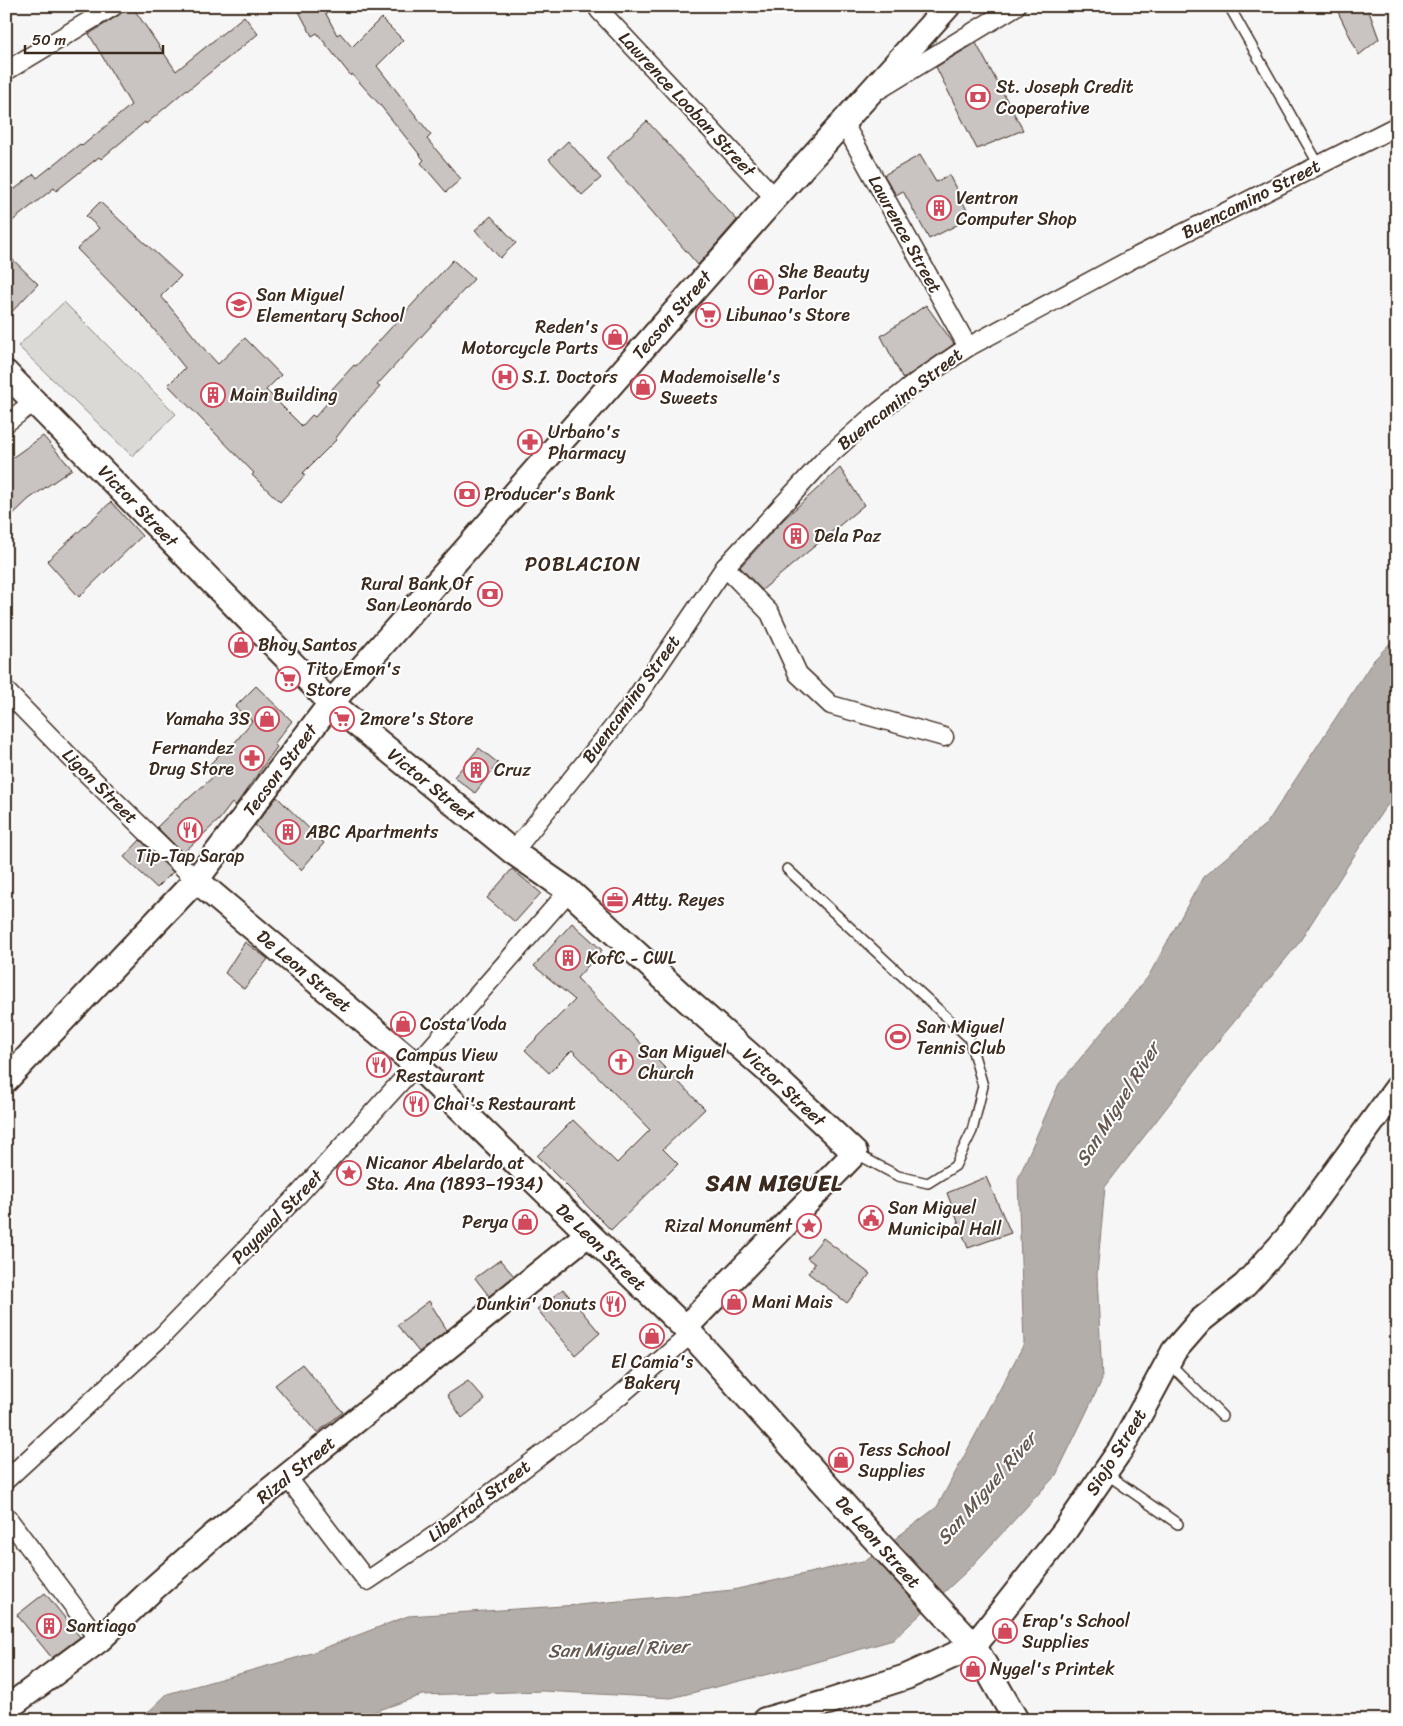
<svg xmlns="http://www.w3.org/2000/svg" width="1403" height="1726" font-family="Sriracha,sans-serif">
  <rect width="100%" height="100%" fill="#f7f6f6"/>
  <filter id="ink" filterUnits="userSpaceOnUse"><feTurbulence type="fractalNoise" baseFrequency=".02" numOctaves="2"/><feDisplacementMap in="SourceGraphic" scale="10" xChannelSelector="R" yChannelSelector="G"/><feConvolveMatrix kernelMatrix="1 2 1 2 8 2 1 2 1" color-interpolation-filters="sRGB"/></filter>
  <g filter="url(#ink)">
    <polygon fill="#dbd9d6" stroke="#8b827a" points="64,302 176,414 132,456 18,346"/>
    <polygon fill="#b4aeaa" stroke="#847972" points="1397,636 1397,793 1382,812 1298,944 1215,1045 1105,1187 1097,1274 1102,1380 1056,1475 968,1570 893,1640 805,1665 671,1698 543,1691 422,1695 351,1720 140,1720 167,1694 303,1656 408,1616 578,1605 733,1590 867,1560 937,1507 1024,1344 1018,1179 1059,1084 1148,977 1203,877 1267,823 1373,661"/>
    <g fill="#c9c3c1" stroke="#3b2a1e">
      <polygon points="129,6 132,6 176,71 244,16 258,34 188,90 187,89 146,124 145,122 101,159 99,157 56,191 54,188 6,226 6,196 34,174 37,178 80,144 82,146 131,105 89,34 119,15"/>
      <polygon points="296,6 322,6 337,35 340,33 352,47 381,18 403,40 377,66 431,135 427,139 461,179 446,192 421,163 424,160 380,105 352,74 351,76 317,33 312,36"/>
      <polygon points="1335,6 1367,6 1379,39 1359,55"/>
      <polygon points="976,43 1023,130 977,149 936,67"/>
      <polygon points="647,121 737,220 698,265 606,158"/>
      <polygon points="568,141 601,178 582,195 549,159"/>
      <polygon points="920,155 936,182 949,175 971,218 929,239 903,191 896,195 884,175"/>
      <polygon points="100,202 181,276 161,296 206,351 218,364 245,338 281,375 266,390 302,426 312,415 315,417 336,393 332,389 354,365 356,366 453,260 474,279 377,385 380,387 353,416 336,438 337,439 303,473 305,475 280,502 252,475 254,473 168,385 185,368 144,317 77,249 99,228 86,216"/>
      <polygon points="491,216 516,243 500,258 475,230"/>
      <polygon points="6,253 38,284 6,318"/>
      <polygon points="926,305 954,344 903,379 881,336"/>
      <polygon points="43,436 72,469 29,499 6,521 6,462"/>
      <polygon points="840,468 864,505 762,590 740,567 784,519"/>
      <polygon points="111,502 142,536 79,597 47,561"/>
      <polygon points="256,686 292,721 274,744 277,747 235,806 232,803 219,820 183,853 157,827 187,798 188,799 213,777 205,769 227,747 229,750 252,721 235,707"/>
      <polygon points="479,748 498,763 475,793 454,777"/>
      <polygon points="277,797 324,843 301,870 255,825"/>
      <polygon points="140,840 173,872 157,888 124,857"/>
      <polygon points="512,869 541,893 515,922 487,898"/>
      <polygon points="572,923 602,950 577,978 705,1109 663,1149 678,1164 611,1230 537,1156 573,1120 617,1163 650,1130 572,1050 549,1073 525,1050 575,1000 534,966"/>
      <polygon points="245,942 268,959 244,989 225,973"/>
      <polygon points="986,1177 1011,1233 968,1248 947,1193"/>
      <polygon points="823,1238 870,1274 847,1303 808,1273 815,1264 807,1258"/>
      <polygon points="500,1260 514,1276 489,1296 475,1278"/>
      <polygon points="563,1289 600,1333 575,1355 537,1309"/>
      <polygon points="429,1301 447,1330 419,1352 397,1325"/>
      <polygon points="302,1364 343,1412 317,1433 275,1385"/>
      <polygon points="468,1381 485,1400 462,1418 447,1395"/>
      <polygon points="45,1593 80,1637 52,1658 17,1615"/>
    </g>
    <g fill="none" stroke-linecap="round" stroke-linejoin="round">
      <defs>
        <g id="lane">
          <polyline points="1229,6 1319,165"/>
          <polyline points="787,869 969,1038 983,1086 972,1131 955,1166 928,1183 898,1176 855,1153"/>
          <polyline points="1168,1362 1222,1416"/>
          <polyline points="1105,1473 1178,1524"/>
        </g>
        <g id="street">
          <polyline points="599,10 775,198"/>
          <polyline points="6,71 114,6"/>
          <polyline points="880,89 1016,6"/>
          <polyline points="843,122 968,347"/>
          <polyline points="6,423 35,401"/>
          <polyline points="725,567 770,613 798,674 831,705 944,737"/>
          <polyline points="6,691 72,759 196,880"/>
          <polyline points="513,852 632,704 725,567 825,459 868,420 915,383 968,347 1130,260 1397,126"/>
          <polyline points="287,1477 367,1581 437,1534 618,1397 691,1334"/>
          <polyline points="6,1480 163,1335 299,1194 416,1065 569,891"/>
          <polyline points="6,1516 99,1640"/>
        </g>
        <g id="secondary">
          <polyline points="6,373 331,703 513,852 569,891 687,1000 768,1071 855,1153 685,1328"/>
          <polyline points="196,880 416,1065 691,1334 871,1535 974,1646 1016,1720"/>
          <polyline points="6,1080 196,880 331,703 775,198 948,6"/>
          <polyline points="6,1709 99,1640 154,1588 214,1535 588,1234"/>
          <polyline points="765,1720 825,1703 906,1677 974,1646 1064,1532 1121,1449 1174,1351 1200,1321 1245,1285 1288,1237 1397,1088"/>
        </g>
      </defs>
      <use href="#lane" stroke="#3b2a1e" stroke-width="12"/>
      <use href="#street" stroke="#3b2a1e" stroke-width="21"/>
      <use href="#secondary" stroke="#3b2a1e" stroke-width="28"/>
      <use href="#lane" stroke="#fff" stroke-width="9"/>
      <use href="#street" stroke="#fff" stroke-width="18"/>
      <use href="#secondary" stroke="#fff" stroke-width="24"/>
    </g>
  </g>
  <defs>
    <symbol id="bank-ring" viewBox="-11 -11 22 22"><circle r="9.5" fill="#fff" stroke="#d1495b" stroke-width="1.5"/><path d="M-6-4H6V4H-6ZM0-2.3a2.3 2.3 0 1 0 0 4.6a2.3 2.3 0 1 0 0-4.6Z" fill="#d1495b"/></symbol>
    <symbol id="building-ring" viewBox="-11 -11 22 22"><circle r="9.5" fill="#fff" stroke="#d1495b" stroke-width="1.5"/><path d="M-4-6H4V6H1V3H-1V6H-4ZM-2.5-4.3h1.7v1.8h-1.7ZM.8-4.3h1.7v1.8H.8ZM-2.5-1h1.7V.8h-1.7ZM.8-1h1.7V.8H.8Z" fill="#d1495b"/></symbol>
    <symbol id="shop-ring" viewBox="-11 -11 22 22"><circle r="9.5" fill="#fff" stroke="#d1495b" stroke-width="1.5"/><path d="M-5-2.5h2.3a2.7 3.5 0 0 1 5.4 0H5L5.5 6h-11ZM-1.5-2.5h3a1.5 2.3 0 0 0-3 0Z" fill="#d1495b"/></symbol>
    <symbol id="school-ring" viewBox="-11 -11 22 22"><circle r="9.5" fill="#fff" stroke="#d1495b" stroke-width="1.5"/><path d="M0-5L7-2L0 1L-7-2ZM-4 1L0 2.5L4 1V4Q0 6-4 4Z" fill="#d1495b"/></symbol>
    <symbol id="supermarket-ring" viewBox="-11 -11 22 22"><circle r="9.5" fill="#fff" stroke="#d1495b" stroke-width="1.5"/><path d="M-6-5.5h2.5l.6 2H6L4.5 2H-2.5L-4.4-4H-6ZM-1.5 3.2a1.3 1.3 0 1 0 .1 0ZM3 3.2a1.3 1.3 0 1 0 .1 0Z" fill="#d1495b"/></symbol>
    <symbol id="hospital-ring" viewBox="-11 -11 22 22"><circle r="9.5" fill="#fff" stroke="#d1495b" stroke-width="1.5"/><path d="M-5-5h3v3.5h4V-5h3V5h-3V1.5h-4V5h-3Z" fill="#d1495b"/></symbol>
    <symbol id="pharmacy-ring" viewBox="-11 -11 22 22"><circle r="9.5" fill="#fff" stroke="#d1495b" stroke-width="1.5"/><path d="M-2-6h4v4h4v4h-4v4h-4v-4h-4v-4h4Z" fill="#d1495b"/></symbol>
    <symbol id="restaurant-ring" viewBox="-11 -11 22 22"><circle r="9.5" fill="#fff" stroke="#d1495b" stroke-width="1.5"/><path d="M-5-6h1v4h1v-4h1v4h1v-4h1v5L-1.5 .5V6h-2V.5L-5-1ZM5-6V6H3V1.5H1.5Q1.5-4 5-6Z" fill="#d1495b"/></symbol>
    <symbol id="office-ring" viewBox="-11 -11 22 22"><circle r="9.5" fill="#fff" stroke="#d1495b" stroke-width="1.5"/><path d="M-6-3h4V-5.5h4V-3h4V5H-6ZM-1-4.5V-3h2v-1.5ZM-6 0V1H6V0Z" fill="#d1495b"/></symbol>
    <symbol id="stadium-ring" viewBox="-11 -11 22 22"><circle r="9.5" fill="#fff" stroke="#d1495b" stroke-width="1.5"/><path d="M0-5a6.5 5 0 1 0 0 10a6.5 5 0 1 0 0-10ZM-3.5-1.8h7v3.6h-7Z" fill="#d1495b"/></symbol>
    <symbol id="church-ring" viewBox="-11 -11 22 22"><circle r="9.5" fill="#fff" stroke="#d1495b" stroke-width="1.5"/><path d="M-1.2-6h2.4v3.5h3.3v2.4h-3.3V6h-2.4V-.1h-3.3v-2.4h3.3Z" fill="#d1495b"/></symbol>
    <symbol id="sight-ring" viewBox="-11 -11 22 22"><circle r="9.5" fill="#fff" stroke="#d1495b" stroke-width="1.5"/><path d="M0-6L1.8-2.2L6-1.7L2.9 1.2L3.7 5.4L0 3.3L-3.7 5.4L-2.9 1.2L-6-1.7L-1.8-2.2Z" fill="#d1495b"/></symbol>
    <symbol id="civic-ring" viewBox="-11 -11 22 22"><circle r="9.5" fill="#fff" stroke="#d1495b" stroke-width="1.5"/><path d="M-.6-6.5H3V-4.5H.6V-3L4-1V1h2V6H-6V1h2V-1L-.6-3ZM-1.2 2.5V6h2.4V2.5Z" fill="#d1495b"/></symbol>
  </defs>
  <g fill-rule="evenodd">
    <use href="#bank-ring" x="964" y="83" width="28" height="28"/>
    <use href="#building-ring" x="925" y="194" width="28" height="28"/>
    <use href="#shop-ring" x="747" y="268" width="28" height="28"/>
    <use href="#school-ring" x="225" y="291" width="28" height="28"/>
    <use href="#supermarket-ring" x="694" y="301" width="28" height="28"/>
    <use href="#shop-ring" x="601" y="323" width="28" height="28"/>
    <use href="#hospital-ring" x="491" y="363" width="28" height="28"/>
    <use href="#shop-ring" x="629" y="373" width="28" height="28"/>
    <use href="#building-ring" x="199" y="381" width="28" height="28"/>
    <use href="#pharmacy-ring" x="516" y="428" width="28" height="28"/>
    <use href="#bank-ring" x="453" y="480" width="28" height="28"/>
    <use href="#building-ring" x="782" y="522" width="28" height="28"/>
    <use href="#bank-ring" x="476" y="580" width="28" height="28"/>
    <use href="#shop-ring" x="227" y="631" width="28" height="28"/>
    <use href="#supermarket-ring" x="274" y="665" width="28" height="28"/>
    <use href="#shop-ring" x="253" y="705" width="28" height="28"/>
    <use href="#supermarket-ring" x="328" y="705" width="28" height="28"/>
    <use href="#pharmacy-ring" x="238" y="744" width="28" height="28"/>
    <use href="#building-ring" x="462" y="756" width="28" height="28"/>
    <use href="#restaurant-ring" x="176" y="816" width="28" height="28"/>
    <use href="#building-ring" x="274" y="818" width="28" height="28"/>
    <use href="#office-ring" x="601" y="886" width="28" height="28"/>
    <use href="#building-ring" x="554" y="944" width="28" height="28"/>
    <use href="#shop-ring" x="389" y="1010" width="28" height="28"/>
    <use href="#stadium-ring" x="884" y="1023" width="28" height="28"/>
    <use href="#church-ring" x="607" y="1048" width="28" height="28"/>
    <use href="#restaurant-ring" x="365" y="1051" width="28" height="28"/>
    <use href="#restaurant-ring" x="402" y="1090" width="28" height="28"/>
    <use href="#sight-ring" x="335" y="1159" width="28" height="28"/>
    <use href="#civic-ring" x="857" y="1204" width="28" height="28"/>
    <use href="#shop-ring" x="511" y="1208" width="28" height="28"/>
    <use href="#sight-ring" x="795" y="1212" width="28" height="28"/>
    <use href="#shop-ring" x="720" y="1288" width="28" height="28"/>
    <use href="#restaurant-ring" x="599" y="1290" width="28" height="28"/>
    <use href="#shop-ring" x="638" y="1322" width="28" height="28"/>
    <use href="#shop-ring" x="827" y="1446" width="28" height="28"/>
    <use href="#building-ring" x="35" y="1612" width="28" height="28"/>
    <use href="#shop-ring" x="991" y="1617" width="28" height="28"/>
    <use href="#shop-ring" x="959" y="1655" width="28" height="28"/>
  </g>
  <g text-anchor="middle" stroke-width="4" stroke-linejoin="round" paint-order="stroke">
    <g font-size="18" fill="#3b2a1e" stroke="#fff" text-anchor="start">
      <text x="996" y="93">St. Joseph Credit<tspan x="996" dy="21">Cooperative</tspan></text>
      <text x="956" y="204">Ventron<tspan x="956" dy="21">Computer Shop</tspan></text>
      <text x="778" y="278">She Beauty<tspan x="778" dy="21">Parlor</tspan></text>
      <text x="256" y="301">San Miguel<tspan x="256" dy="21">Elementary School</tspan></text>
      <text x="726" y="321">Libunao's Store</text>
      <text x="598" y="333" text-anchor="end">Reden's<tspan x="598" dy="21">Motorcycle Parts</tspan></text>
      <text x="522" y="383">S.I. Doctors</text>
      <text x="660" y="383">Mademoiselle's<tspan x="660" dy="21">Sweets</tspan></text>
      <text x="230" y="401">Main Building</text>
      <text x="548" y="438">Urbano's<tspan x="548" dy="21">Pharmacy</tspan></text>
      <text x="484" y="500">Producer's Bank</text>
      <text x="814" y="542">Dela Paz</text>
      <text x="472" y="590" text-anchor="end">Rural Bank Of<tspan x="472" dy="21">San Leonardo</tspan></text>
      <text x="258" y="651">Bhoy Santos</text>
      <text x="306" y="675">Tito Emon's<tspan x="306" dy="21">Store</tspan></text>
      <text x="250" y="725" text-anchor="end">Yamaha 3S</text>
      <text x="360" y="725">2more's Store</text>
      <text x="234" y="754" text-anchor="end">Fernandez<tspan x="234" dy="21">Drug Store</tspan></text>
      <text x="494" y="776">Cruz</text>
      <text x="306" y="838">ABC Apartments</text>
      <text x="190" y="862" text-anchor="middle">Tip-Tap Sarap</text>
      <text x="632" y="906">Atty. Reyes</text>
      <text x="586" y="964">KofC - CWL</text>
      <text x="420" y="1030">Costa Voda</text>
      <text x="916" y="1033">San Miguel<tspan x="916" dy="21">Tennis Club</tspan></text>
      <text x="638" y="1058">San Miguel<tspan x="638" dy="21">Church</tspan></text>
      <text x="396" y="1061">Campus View<tspan x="396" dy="21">Restaurant</tspan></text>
      <text x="434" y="1110">Chai's Restaurant</text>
      <text x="366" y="1169">Nicanor Abelardo at<tspan x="366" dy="21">Sta. Ana (1893–1934)</tspan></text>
      <text x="888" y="1214">San Miguel<tspan x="888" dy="21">Municipal Hall</tspan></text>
      <text x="508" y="1228" text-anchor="end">Perya</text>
      <text x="792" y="1232" text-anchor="end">Rizal Monument</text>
      <text x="752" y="1308">Mani Mais</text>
      <text x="596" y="1310" text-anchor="end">Dunkin' Donuts</text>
      <text x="652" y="1368" text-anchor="middle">El Camia's<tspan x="652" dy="21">Bakery</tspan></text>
      <text x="858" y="1456">Tess School<tspan x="858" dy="21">Supplies</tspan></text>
      <text x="1022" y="1627">Erap's School<tspan x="1022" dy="21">Supplies</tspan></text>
      <text x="66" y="1632">Santiago</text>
      <text x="990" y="1675">Nygel's Printek</text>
    </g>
    <g font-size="18" fill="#3b2a1e" stroke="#fff">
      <text transform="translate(687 104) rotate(47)" y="6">Lawrence Looban Street</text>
      <text transform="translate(1251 199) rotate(-27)" y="6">Buencamino Street</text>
      <text transform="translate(905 234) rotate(61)" y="6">Lawrence Street</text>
      <text transform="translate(672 315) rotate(-49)" y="6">Tecson Street</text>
      <text transform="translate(900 399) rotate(-38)" y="6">Buencamino Street</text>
      <text transform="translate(138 506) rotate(46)" y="6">Victor Street</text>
      <text transform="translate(631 699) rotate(-54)" y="6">Buencamino Street</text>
      <text transform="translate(280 770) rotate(-53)" y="6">Tecson Street</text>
      <text transform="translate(431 785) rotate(39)" y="6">Victor Street</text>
      <text transform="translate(100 786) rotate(45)" y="6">Ligon Street</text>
      <text transform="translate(304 971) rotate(40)" y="6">De Leon Street</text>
      <text transform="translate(784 1087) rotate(43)" y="6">Victor Street</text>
      <text transform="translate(277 1217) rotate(-46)" y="6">Payawal Street</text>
      <text transform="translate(601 1247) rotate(44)" y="6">De Leon Street</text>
      <text transform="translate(1116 1452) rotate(-58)" y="6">Siojo Street</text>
      <text transform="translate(296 1470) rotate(-39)" y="6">Rizal Street</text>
      <text transform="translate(479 1501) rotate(-37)" y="6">Libertad Street</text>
      <text transform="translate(878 1542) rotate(48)" y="6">De Leon Street</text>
    </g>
    <g font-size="19" font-style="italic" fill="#65584f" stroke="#fff">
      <text transform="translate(1117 1104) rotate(-58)" y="7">San Miguel River</text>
      <text transform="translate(986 1488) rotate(-49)" y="7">San Miguel River</text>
      <text transform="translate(618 1648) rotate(-2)" y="7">San Miguel River</text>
    </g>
    <g font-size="20" letter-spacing="1" fill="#3b2a1e" stroke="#fff">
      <text x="583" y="571">POBLACION</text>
    </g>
    <g font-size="22" font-weight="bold" letter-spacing="1" fill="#3b2a1e" stroke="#fff">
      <text x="774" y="1191">SAN MIGUEL</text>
    </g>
  </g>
  <rect width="1403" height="1726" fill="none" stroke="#fff" stroke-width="25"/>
  <rect x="12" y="12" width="1378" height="1701" fill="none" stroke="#3b2a1e" stroke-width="2" filter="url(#ink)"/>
  <path d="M25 45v8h138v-8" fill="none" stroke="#3b2a1e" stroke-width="2.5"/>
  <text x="32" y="45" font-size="15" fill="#3b2a1e" stroke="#ffffff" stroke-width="4" paint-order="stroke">50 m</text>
</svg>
